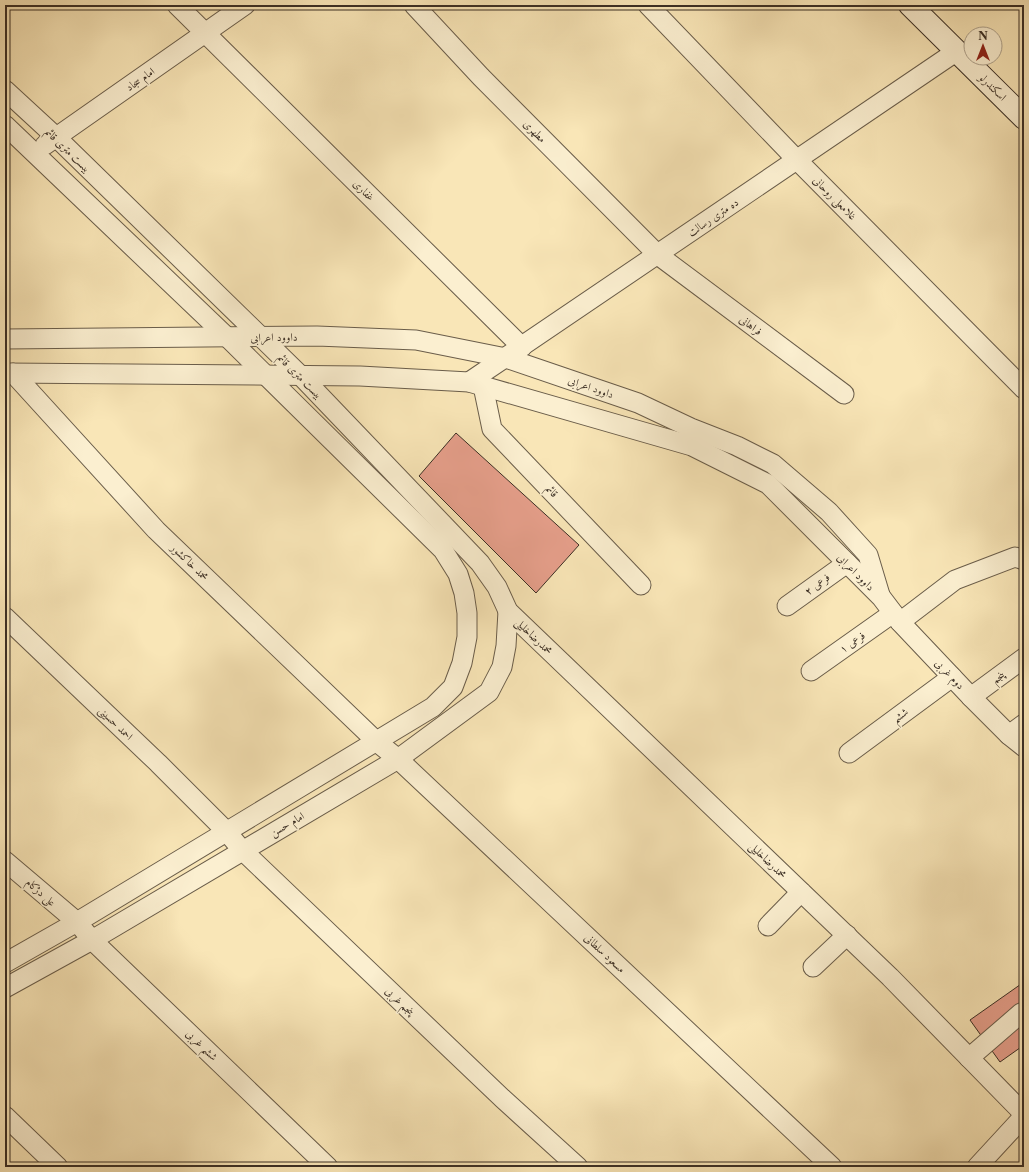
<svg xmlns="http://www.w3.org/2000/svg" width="1029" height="1172" font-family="'Libre Caslon Text',Amiri,serif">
  <rect width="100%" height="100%" fill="#f9e6b7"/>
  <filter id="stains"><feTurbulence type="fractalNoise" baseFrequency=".005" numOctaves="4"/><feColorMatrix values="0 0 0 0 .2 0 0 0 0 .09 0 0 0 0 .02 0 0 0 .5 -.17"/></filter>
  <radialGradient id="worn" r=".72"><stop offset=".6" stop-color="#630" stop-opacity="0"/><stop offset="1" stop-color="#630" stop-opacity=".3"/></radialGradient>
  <g fill="#e69f8b" stroke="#3b2f25">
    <polygon points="456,433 579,545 536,593 419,476"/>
    <polygon points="1024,982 1024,1045 1000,1062 970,1020"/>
  </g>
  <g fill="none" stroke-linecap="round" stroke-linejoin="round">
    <defs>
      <g id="minor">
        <polyline points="177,5 522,347"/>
        <polyline points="414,5 481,77 658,255 844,394"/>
        <polyline points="648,5 797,160 1024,389"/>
        <polyline points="5,90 56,137 300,375 480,563 497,587 508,611 890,977 1024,1114"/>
        <polyline points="5,125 228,338 443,550 458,574 464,593 467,613 467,637 462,663 453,687 433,707 77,922 5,963"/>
        <polyline points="45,145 245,5"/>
        <polyline points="5,339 317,336 416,340 506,358 638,403 691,428 737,446 773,464 829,512 868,555 880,595"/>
        <polyline points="5,373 360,376 469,382 692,446 768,484 881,597 900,622 971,697 1009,735 1024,747"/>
        <polyline points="13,373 156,530 377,742 398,759 832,1167"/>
        <polyline points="469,382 957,51"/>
        <polyline points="483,386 492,429 641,585"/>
        <polyline points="787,606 847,563"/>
        <polyline points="5,617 158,763 226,831 242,850 502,1098 578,1167"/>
        <polyline points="900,622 955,580 1015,557 1024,560"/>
        <polyline points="811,671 893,613"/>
        <polyline points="971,697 1024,658"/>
        <polyline points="1009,735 1024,724"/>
        <polyline points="849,753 952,677"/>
        <polyline points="5,861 77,922 92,940 328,1167"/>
        <polyline points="768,926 801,892"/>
        <polyline points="813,967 847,935"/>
        <polyline points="5,988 92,940 398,759 489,692 502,667 506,646 508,611"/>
        <polyline points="969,1058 1021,1013"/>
        <polyline points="5,1116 58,1167"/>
        <polyline points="977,1167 1024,1116"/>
      </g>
      <polyline id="secondary" points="910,5 1024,118"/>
    </defs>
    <use href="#minor" stroke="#6a5d4a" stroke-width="21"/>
    <use href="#secondary" stroke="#3b2f25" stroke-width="24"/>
    <use href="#minor" stroke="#fbefd0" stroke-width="19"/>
    <use href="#secondary" stroke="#fbefd0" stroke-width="22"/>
  </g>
  <g text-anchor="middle" stroke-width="3" stroke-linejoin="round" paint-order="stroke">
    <g font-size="11" fill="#3b2f25" stroke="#fbefd0">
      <text transform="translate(140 79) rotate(-35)" y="4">امام سجاد</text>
      <text transform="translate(993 87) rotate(45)" y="4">اسکندرلو</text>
      <text transform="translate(535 131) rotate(45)" y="4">مطهری</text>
      <text transform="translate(68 150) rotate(44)" y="4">بیست متری قائم</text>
      <text transform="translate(364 190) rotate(45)" y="4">غفاری</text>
      <text transform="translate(835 198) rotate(45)" y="4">غلامعلی روحانی</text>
      <text transform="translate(713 217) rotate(-34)" y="4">ده متری رسالت</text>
      <text transform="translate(751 325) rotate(37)" y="4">فراهانی</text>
      <text transform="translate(274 337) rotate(-1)" y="4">داوود اعرابی</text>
      <text transform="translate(300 376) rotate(45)" y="4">بیست متری قائم</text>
      <text transform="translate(591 387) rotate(19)" y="4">داوود اعرابی</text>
      <text transform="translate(552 491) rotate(46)" y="4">قائم</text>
      <text transform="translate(190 562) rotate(44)" y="4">محمد خاکشور</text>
      <text transform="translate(856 572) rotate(45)" y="4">داوود اعرابی</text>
      <text transform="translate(817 584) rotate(-36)" y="4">فرعی ۲</text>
      <text transform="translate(534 636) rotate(44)" y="4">محمدرضاخلیلی</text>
      <text transform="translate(852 642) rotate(-35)" y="4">فرعی ۱</text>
      <text transform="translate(950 674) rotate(46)" y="4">دوم غربی</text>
      <text transform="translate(998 677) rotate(-36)" y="4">پنجم</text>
      <text transform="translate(900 715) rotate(-36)" y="4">ششم</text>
      <text transform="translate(116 723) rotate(44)" y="4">احمد حسینی</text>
      <text transform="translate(287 824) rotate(-30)" y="4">امام حسن</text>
      <text transform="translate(768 860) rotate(44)" y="4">محمدرضاخلیلی</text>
      <text transform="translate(41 892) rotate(41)" y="4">علی دژکام</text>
      <text transform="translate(605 953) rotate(43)" y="4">مسعود سلطانی</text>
      <text transform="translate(400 1001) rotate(44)" y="4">پنجم غربی</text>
      <text transform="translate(202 1045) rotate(44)" y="4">ششم غربی</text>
    </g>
  </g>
  <rect width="1029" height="1172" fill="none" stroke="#f9e6b7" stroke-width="20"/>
  <rect x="6" y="6" width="1017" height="1160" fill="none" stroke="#3b2f25" stroke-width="2"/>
  <rect x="10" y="10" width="1009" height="1152" fill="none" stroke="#3b2f25"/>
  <g transform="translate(983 46)"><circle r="19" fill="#fbefd0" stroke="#aea28c"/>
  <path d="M0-3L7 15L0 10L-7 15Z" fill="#8f2418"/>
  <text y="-6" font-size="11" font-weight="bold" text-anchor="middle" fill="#3b2f25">N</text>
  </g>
  <rect width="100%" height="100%" filter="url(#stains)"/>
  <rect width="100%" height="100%" fill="url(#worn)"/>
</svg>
